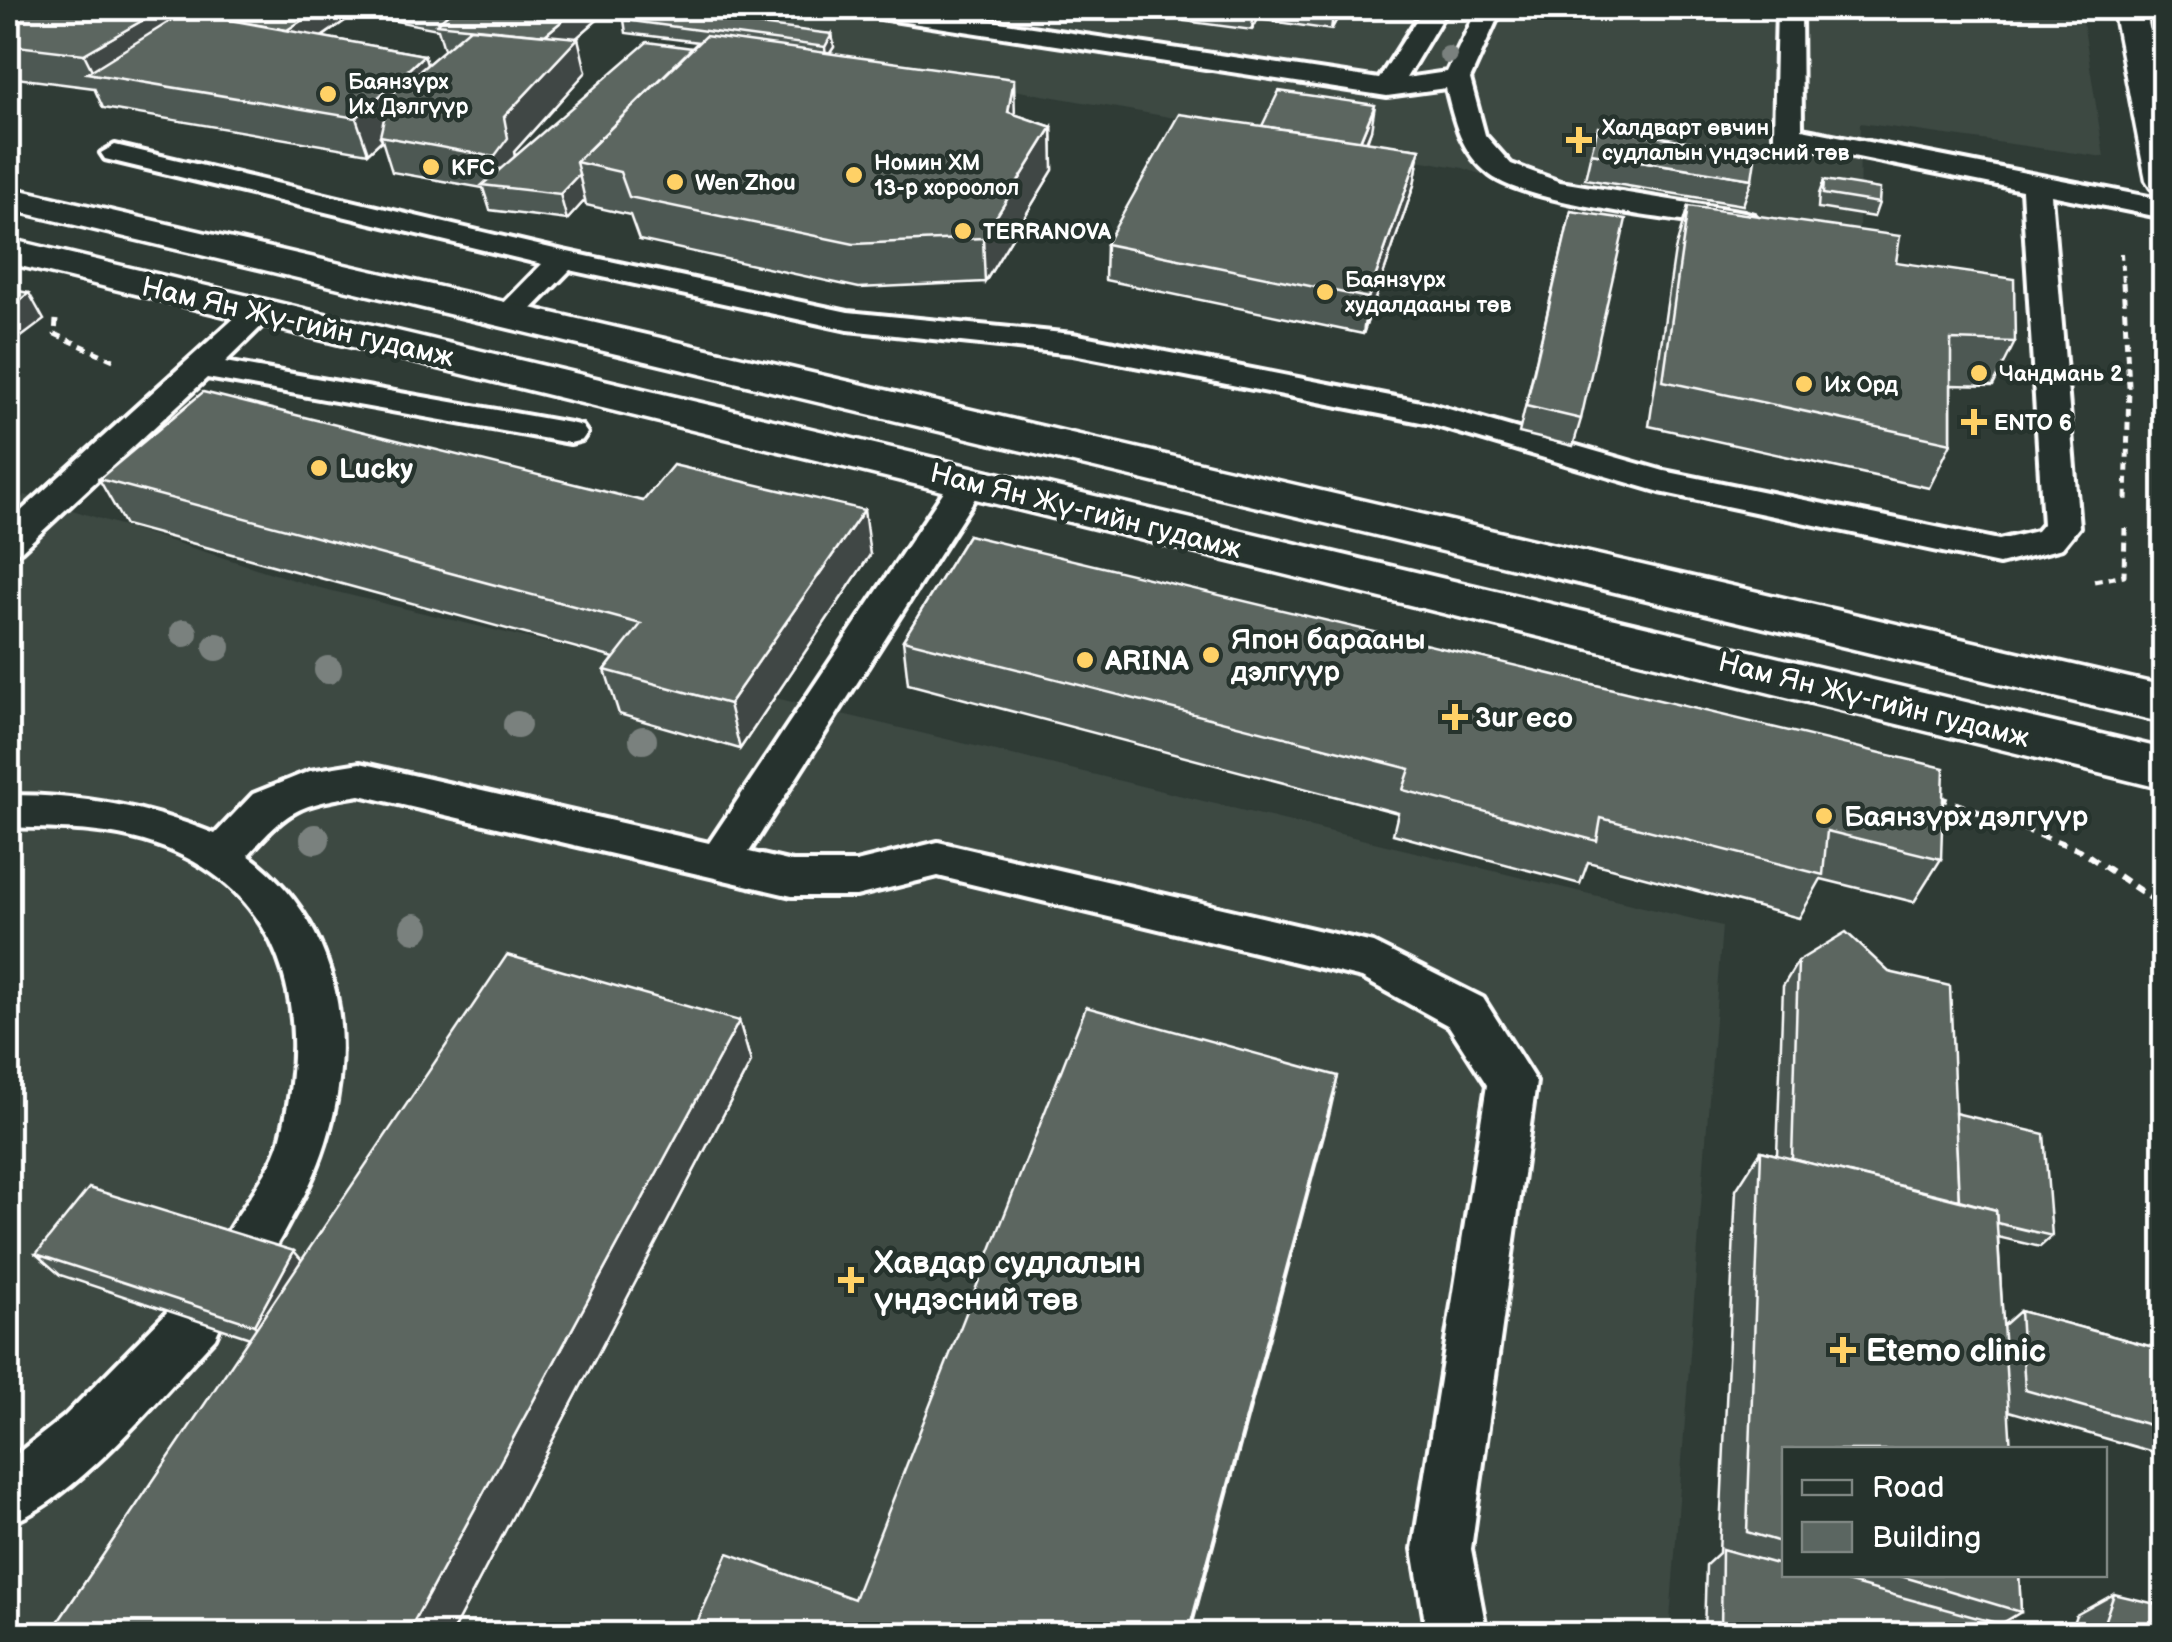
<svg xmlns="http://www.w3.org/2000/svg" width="2172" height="1642" font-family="'Balsamiq Sans',sans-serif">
  <rect width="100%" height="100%" fill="#2f3b35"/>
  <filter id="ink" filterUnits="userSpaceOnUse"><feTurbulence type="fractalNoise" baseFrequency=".01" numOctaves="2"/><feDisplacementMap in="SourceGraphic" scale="20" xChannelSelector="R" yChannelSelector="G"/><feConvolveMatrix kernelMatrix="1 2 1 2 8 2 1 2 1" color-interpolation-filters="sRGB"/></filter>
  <g filter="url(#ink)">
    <g fill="#3c4842">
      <polygon points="542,8 2081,8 2104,157 1860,123 1859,247 1571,204 1463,168"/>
      <polygon points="25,495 316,587 1722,926 1669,1634 8,1634 8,509"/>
    </g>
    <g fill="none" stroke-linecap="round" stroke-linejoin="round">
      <defs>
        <g id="lane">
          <path d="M877,8H905L1379,79L1424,8H1448L1406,78L1447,72L1478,8H1502L1470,79L1485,135L1511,164L1560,182L1744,212L1754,215L1759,221L1754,227L1744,230C1689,221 1529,205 1490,175C1461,153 1454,121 1446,88L1387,96L886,19L877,17L874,12Z"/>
          <polygon points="1777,8 1801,8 1802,129 2164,200 2164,218 2051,195 2079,527 2062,548 1999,564 1660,492 1426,423 1073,354 848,330 570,270 520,321 498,321 493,314 542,264 105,159 101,153 115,145 563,251 848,312 1073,334 1431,404 1664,471 1999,540 2037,531 2043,524 2022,190 1778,141 1774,135"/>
          <polygon points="260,303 271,305 276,312 225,362 570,423 582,426 587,433 582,440 570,443 207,378 21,551 8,555 8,523 249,305"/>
          <path d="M968,470L980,473L986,481L749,852L792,862H856L938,842L1373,943L1483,998L1536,1082L1471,1549L1487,1634H1427L1413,1549L1487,1085L1449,1026L1362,978L938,876L856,896H792L360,795C298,805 290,808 248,855C363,939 362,1098 295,1212C281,1236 271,1264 244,1274L226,1267L218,1250C235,1212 271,1177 281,1137C314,1009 284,882 144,841C99,828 54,829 8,827V795C82,795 146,806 215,834L253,794L310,771L360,763L709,843L956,473Z"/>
          <path d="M196,1294L215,1302L223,1320L215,1338C163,1393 77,1500 8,1524V1461L64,1417L177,1302Z"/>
        </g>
        <polygon id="secondary" points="2113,8 2145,8 2164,98 2164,191 2151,188 2146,180"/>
        <g id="primary">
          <polygon points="8,187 2164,686 2164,723 8,209"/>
          <polygon points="8,239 2164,749 2164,789 8,263"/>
        </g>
      </defs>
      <use href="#lane" stroke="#fff" stroke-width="8"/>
      <use href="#secondary" stroke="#fff" stroke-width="7"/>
      <use href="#primary" stroke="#fff" stroke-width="7"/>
      <polyline stroke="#fff" stroke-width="4" stroke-dasharray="6 5" stroke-linecap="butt" points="2121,253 2123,285"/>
      <g stroke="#fff" stroke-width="5" stroke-dasharray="8 6" stroke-linecap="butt">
        <polyline points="2123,282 2129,386 2126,501"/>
        <polyline points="56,320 55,334 118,362"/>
        <polyline points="2094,581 2124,575 2125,528"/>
      </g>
      <polyline stroke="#fff" stroke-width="6" stroke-dasharray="10 8" stroke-linecap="butt" points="1938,797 2080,850 2164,907"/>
      <use href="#lane" fill="#26332d" fill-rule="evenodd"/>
      <use href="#secondary" fill="#26332d" fill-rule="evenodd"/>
      <use href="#primary" fill="#26332d" fill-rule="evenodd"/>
    </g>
    <g fill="#7a817e">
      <circle cx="1448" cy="55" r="9"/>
      <circle cx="184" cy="633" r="14"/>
      <circle cx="217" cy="647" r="14"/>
      <circle cx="328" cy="670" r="14"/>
      <circle cx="517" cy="725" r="14"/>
      <circle cx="643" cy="740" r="14"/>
      <circle cx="315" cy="839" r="15"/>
      <circle cx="415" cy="928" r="15"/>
    </g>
    <g fill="#4e5853" stroke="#fff" stroke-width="2.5">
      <polygon points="8,8 352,16 322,37 424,55 427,65 446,49 444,49 438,29 390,20 386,8 602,8 604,14 576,38 586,72 514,152 515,156 692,48 698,42 626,33 624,20 832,34 834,47 830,53 1052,127 1053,170 985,282 859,288 639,240 630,215 586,205 585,200 567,220 490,210 483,188 392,172 382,140 368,153 103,108 94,88 8,77"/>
      <polygon points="1185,8 1343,8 1331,30 1258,19 1252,30 1184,21"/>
      <polygon points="1262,126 1371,130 1367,142 1420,149 1414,185 1363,334 1105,280 1106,244"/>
      <polygon points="1591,153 1752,179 1743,205 1585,179"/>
      <polygon points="1824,180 1879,203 1874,217 1818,208 1819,194"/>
      <polygon points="1688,206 2015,342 1993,386 1951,385 1951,443 1929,488 1649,426 1675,250"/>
      <polygon points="1571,211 1581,419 1573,446 1519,433"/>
      <polygon points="99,479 643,501 870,555 740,749 619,714 605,670 614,658 125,525"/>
      <polygon points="968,535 1941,859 1914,902 1821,879 1799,918 1588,862 1580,884 1393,834 1398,813 908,684 903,640"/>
      <polygon points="1798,961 1955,1113 2052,1236 2040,1247 1998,1237 2003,1326 2020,1311 2164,1350 2164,1455 2009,1411 1784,1450 1784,1574 2019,1574 2021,1612 2001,1624 2012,1634 1704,1634 1706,1565 1719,1553 1736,1190 1761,1151 1777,1155 1783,986"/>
      <polygon points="739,1021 751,1062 451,1634 50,1634 250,1338 60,1275 36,1254 302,1260"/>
      <polygon points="2114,1594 2164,1634 2069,1634 2076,1615"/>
    </g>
    <g fill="#404744" stroke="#fff" stroke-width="2.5">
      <polygon points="164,8 220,8 94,74 84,54"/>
      <polygon points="321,8 349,8 352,16 285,62 276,37"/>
      <polygon points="578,8 602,8 604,14 550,61 544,36"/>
      <polygon points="1254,8 1259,8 1258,19 1252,30"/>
      <polygon points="1334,8 1343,8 1331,30"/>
      <polygon points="832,34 834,47 826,59 825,47"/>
      <polygon points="578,38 586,72 514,152 518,173 503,187 494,157 504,117"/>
      <polygon points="424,55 435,89 380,136 382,140 368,153 356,118"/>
      <polygon points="1014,79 1015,121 1008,112"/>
      <polygon points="1375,105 1371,130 1353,174 1357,149"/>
      <polygon points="1052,127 1053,170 985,282 983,238"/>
      <polygon points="1420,149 1414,185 1363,334 1368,298"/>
      <polygon points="579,174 585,200 567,220 560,194"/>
      <polygon points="29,293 44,320 8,347 8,309"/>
      <polygon points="864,510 870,555 740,749 729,704"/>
      <polygon points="739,1021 751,1062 451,1634 407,1634"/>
      <polygon points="1338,1076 1329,1116 1190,1634 1188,1634"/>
      <polygon points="294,1251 312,1272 274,1346 254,1325"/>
    </g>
    <g fill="#5b6661" stroke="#fff" stroke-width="2.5">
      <polygon points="8,8 164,8 84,54 8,45"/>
      <polygon points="200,8 321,8 287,30 191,13"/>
      <polygon points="445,8 578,8 545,35 436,24 454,9"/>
      <polygon points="629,9 832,34 825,47 624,20"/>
      <polygon points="185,12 424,55 356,118 87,73"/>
      <polygon points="470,28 578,38 504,117 508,138 494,157 380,136 389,97"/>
      <polygon points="705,36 1014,79 1008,112 1052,127 983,238 854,244 629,197 620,172 576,162"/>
      <polygon points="647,42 692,48 576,162 579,174 560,194 482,185"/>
      <polygon points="1279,91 1375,105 1360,141 1262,126"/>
      <polygon points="1179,114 1420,149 1368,298 1106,244"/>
      <polygon points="1598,127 1756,152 1752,179 1591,153"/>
      <polygon points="1824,180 1880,189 1879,203 1823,194"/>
      <polygon points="1688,206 1900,236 1896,262 2014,279 2015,342 1951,340 1951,443 1663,381"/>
      <polygon points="1571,211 1626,219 1581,419 1526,406"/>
      <polygon points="8,289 29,293 8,309"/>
      <polygon points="203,392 643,501 673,465 864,510 729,704 605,670 641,624 99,479"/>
      <polygon points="968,535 1944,768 1941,859 1827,831 1823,875 1601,818 1597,841 1403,790 1410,769 903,640"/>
      <polygon points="1846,932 1889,972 1950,986 1959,1200 1792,1159 1798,961"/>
      <polygon points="507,955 739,1021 407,1634 50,1634"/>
      <polygon points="1086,1007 1338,1076 1188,1634 692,1634 728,1553 854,1599"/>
      <polygon points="1955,1113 2044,1134 2052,1236 1997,1223 1996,1210 1959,1200"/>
      <polygon points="1761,1151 1996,1210 2011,1450 1784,1450 1784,1543 1747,1532"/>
      <polygon points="89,1188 294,1251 254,1325 36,1254"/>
      <polygon points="2020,1311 2164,1350 2164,1429 2025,1390"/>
      <polygon points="1722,1549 1784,1566 1784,1574 1817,1574 2011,1627 2012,1634 1721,1634"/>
      <polygon points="1894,1574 2019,1574 2021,1612"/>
      <polygon points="2114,1594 2164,1606 2164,1634 2100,1634"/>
    </g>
  </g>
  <g fill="#ffd166" stroke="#26332d" stroke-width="4">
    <circle cx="328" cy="94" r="10"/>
    <path d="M1574 125h10v10h10v10h-10v10h-10v-10h-10v-10h10z"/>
    <circle cx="431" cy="167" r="10"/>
    <circle cx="854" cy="175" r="10"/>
    <circle cx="675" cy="182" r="10"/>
    <circle cx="963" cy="231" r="10"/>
    <circle cx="1325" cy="292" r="10"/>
    <circle cx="1979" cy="373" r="10"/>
    <circle cx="1804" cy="384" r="10"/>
    <path d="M1969 407h10v10h10v10h-10v10h-10v-10h-10v-10h10z"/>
    <circle cx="319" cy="468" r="10"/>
    <circle cx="1211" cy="655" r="10"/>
    <circle cx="1085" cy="660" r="10"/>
    <path d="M1450 702h10v10h10v10h-10v10h-10v-10h-10v-10h10z"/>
    <circle cx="1824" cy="816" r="10"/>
    <path d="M846 1265h10v10h10v10h-10v10h-10v-10h-10v-10h10z"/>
    <path d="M1838 1335h10v10h10v10h-10v10h-10v-10h-10v-10h10z"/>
  </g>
  <g text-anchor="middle" stroke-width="9" stroke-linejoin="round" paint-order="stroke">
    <g font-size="22" font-weight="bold" fill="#fff" stroke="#26332d" text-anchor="start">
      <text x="348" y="89">Баянзүрх<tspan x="348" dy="25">Их Дэлгүүр</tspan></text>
      <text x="1602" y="135">Халдварт өвчин<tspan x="1602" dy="25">судлалын үндэсний төв</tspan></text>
      <text x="874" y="170">Номин ХМ<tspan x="874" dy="25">13-р хороолол</tspan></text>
      <text x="451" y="175">KFC</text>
      <text x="695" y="190">Wen Zhou</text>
      <text x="983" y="239">TERRANOVA</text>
      <text x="1345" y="287">Баянзүрх<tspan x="1345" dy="25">худалдааны төв</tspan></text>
      <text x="1999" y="381">Чандмань 2</text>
      <text x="1824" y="392">Их Орд</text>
      <text x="1994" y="430">ENTO 6</text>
    </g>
    <g font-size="28" fill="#fff" stroke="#26332d">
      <text transform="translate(298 321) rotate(13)" y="10">Нам Ян Жү-гийн гудамж</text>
      <text transform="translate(1086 510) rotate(14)" y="10">Нам Ян Жү-гийн гудамж</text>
      <text transform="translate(1874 699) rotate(14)" y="10">Нам Ян Жү-гийн гудамж</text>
    </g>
    <g font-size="28" font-weight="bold" fill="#fff" stroke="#26332d" text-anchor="start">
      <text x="339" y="478">Lucky</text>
      <text x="1231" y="649">Япон барааны<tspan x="1231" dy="32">дэлгүүр</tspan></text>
      <text x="1105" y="670">ARINA</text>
      <text x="1475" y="727">3ur eco</text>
      <text x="1844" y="826">Баянзүрх дэлгүүр</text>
    </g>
    <g font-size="32" font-weight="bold" fill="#fff" stroke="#26332d" text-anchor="start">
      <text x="874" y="1273">Хавдар судлалын<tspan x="874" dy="37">үндэсний төв</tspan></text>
      <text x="1866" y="1361">Etemo clinic</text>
    </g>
  </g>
  <rect width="2172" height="1642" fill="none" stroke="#26332d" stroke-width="40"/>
  <rect x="20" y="20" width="2132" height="1602" fill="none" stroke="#fff" stroke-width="4" filter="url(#ink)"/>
  <rect x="1782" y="1447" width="325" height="130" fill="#26332d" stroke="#7d8581" stroke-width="2.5"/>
  <rect x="1802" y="1480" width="50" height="15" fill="#26332d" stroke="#7d8581" stroke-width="2.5"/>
  <text x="1872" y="1497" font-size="30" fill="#ffffff">Road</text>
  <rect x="1802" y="1522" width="50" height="30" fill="#5b6661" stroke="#7d8581" stroke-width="2.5"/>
  <text x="1872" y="1547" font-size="30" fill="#ffffff">Building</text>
</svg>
